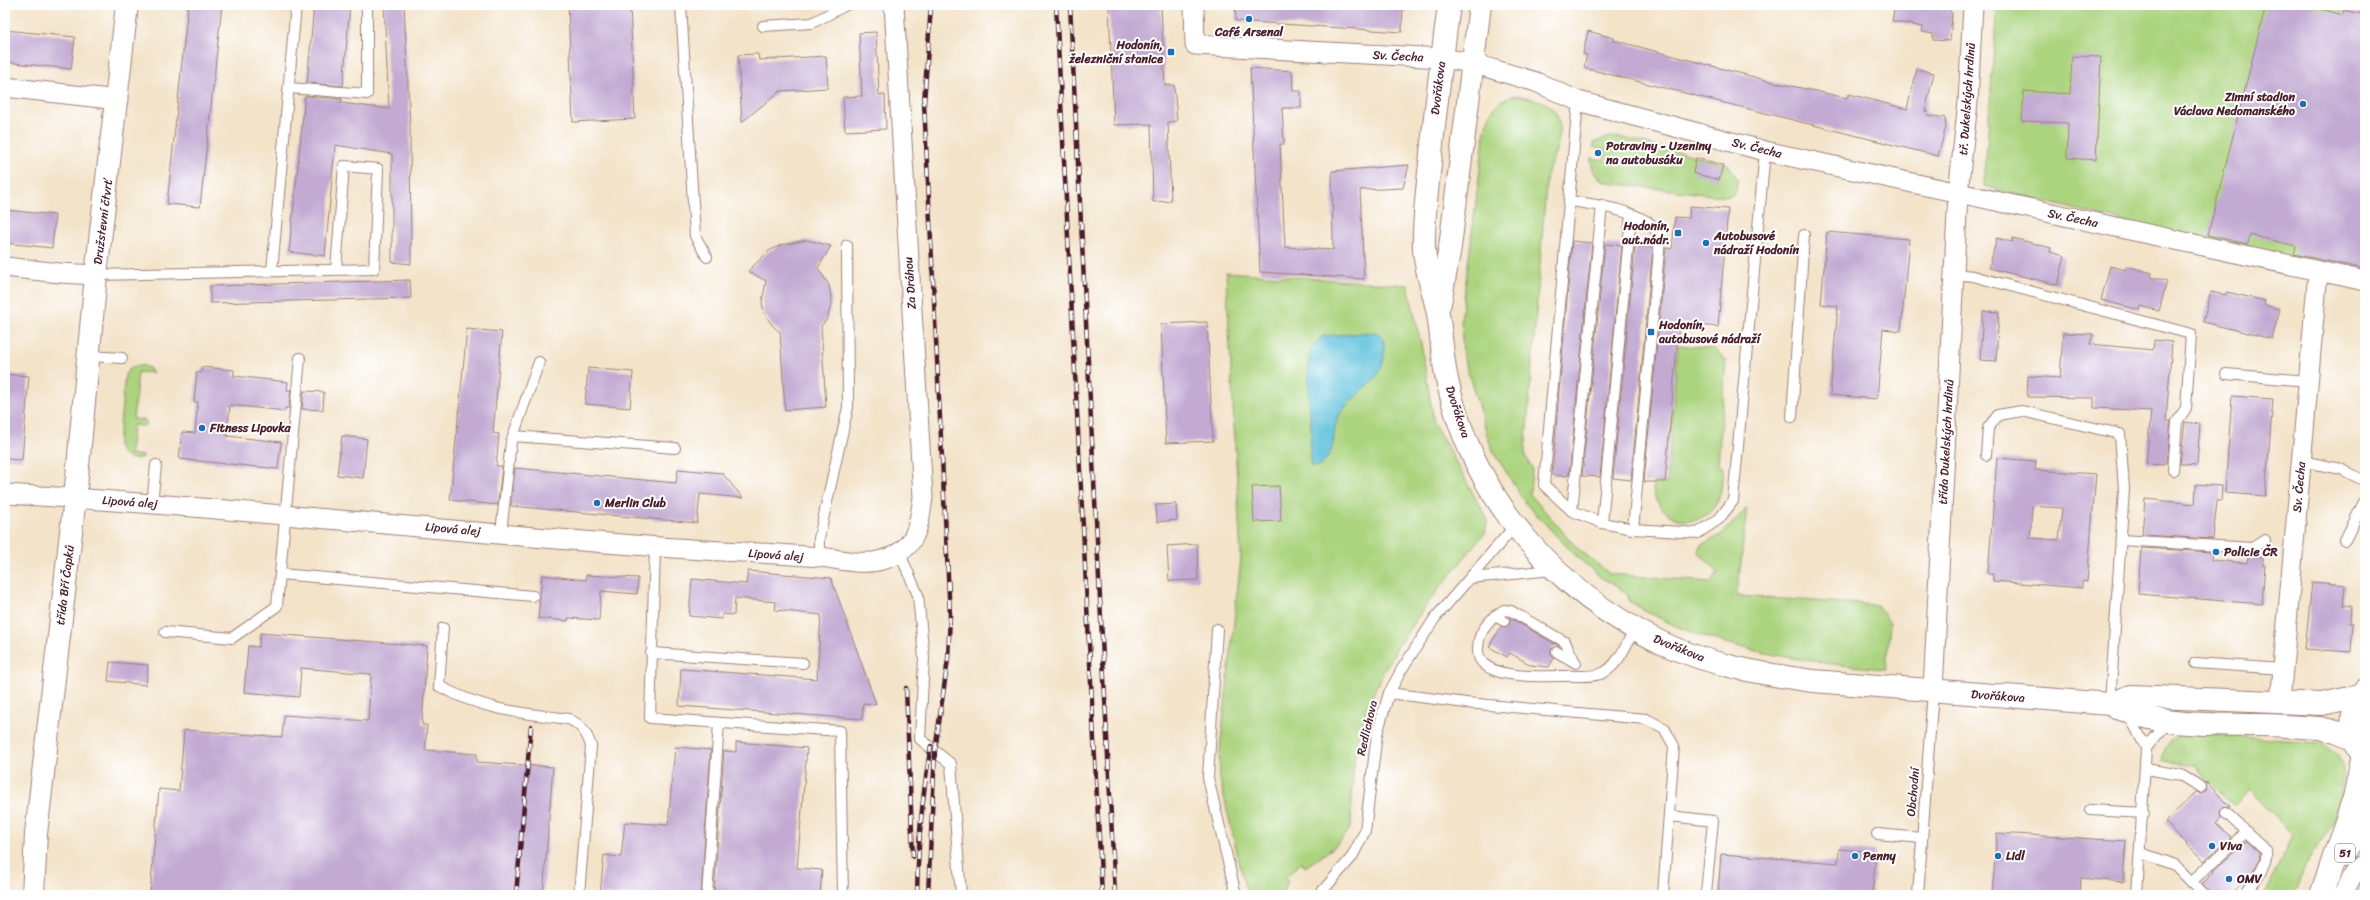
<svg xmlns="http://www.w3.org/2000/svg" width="2370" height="900" font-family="Sriracha,sans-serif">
  <rect width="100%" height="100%" fill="#fff"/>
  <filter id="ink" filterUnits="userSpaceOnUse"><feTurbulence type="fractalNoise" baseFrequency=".025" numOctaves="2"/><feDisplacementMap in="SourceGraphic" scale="8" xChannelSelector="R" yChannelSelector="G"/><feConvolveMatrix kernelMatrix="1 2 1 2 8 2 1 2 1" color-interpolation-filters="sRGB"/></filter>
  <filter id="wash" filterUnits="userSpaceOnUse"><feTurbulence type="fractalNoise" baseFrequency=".012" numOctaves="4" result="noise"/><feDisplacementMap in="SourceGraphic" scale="16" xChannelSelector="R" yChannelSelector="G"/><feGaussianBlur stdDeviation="0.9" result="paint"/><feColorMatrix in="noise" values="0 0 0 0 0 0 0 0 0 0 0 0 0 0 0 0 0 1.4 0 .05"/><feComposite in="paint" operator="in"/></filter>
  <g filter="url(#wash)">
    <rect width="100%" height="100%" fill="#f3e3c9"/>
    <g fill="#acd47f" stroke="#7b7a55">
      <polygon points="1997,5 2365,5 2365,276 2270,259 1984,186"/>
      <path d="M1517,95C1527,98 1538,99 1547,104C1570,118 1556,155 1547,173L1525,454L1532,469L1530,494L1577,548L1610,574L1710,582L1718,573L1698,551L1700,546L1722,534L1747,508L1737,596L1877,605L1890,623L1886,669C1818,664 1750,654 1686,630C1666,623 1647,611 1629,601L1627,593L1600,577L1573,553L1525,503L1491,447L1463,356L1461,320L1485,130C1490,111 1496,98 1517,95Z"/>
      <path d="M1609,137L1623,138L1728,164L1738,180L1736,191L1730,197L1609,183C1597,179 1591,171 1591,158L1604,160L1606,149L1593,147L1595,142Z"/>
      <path d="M1226,272L1408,285L1422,349L1434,423L1488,520L1485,533C1429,601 1370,665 1355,756C1352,778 1352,803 1351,825C1343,845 1322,855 1305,867L1301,863L1285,878L1288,882L1281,895H1247L1220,780L1219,759L1241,558Z"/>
      <path d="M1678,345L1714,349L1726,360L1718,466L1723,467C1722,479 1722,496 1715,506C1698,530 1666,522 1655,498C1653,493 1653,487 1653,482L1667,483Z"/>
      <path d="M141,365L149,368L153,373L138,372L133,419L145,420L147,423L144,426L133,425L130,454L144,456C133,463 120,457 118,444L125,375L131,367Z"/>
      <path d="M2185,732L2322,743C2344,758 2347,771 2340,795L2346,799L2340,813L2311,856L2294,895H2265L2292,835L2250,790L2234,806L2195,765L2162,761C2165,743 2170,741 2185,732Z"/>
      <polygon points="2365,874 2365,895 2353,895"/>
    </g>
    <path fill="#5dc1db" stroke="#547083" d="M1375,332L1383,337C1392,384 1355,386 1338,418C1333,429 1335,440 1331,451C1329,456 1324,461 1321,466H1311C1308,452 1312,439 1311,426C1309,408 1306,364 1312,348C1314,344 1320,339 1323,336Z"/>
    <g id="blocks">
      <g fill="#c2aad3" fill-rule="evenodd">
        <polygon points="188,5 222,5 200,207 167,204"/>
        <polygon points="314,5 350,5 343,86 307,83"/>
        <polygon points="384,5 404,5 410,126 411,264 392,262 392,154 335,145 325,256 289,252 305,96 342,99 341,103 389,109"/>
        <polygon points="568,5 630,5 635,119 573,122"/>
        <polygon points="1109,5 1161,5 1165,85 1174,85 1177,121 1168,122 1171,201 1153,202 1151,124 1114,125"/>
        <polygon points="1235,5 1403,5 1402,32 1236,21"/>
        <polygon points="1895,5 1949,5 1950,12 1952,13 1950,41 1933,40 1933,34 1922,32 1923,27 1892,21"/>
        <polygon points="2266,5 2305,5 2343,15 2344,10 2365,15 2365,269 2294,254 2296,246 2250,235 2248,244 2208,235"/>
        <polygon points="5,30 75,37 71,69 5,62"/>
        <polygon points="1588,31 1614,38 1613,40 1773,82 1847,98 1849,94 1907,109 1917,69 1934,73 1925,111 1928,112 1927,115 1945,118 1946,127 1938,156 1584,68 1587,55 1583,54"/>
        <polygon points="876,32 879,95 885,95 886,129 845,131 843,97 862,96 859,33"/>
        <polygon points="758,54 759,60 826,56 828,88 780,91 742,122 738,55"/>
        <polygon points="2072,56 2101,57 2096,160 2067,158 2068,123 2022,121 2024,91 2070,94"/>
        <polygon points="1250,68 1292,71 1293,91 1301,91 1301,108 1282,108 1284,144 1280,144 1285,247 1333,250 1332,171 1409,165 1403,188 1360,190 1364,279 1260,272"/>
        <polygon points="1696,158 1723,165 1719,180 1693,173"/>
        <polygon points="1690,206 1728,209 1718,327 1679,323 1665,482 1644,482 1666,248 1672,249 1675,217 1689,218"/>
        <polygon points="5,210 55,215 52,248 5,243"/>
        <polygon points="1827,232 1909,239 1901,331 1883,329 1877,399 1830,395 1838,306 1821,304"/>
        <polygon points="1997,238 2012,242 2013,238 2051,248 2050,252 2065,256 2058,285 1989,268"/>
        <polygon points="807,240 831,246 818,268 829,285 832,302 827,319 821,326 826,407 785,410 780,332 772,325 764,313 762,302 766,281 748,271 769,251 781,245"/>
        <polygon points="1572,241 1592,243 1569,475 1566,476 1552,475"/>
        <polygon points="1605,244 1622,245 1600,477 1582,476"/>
        <polygon points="1635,246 1653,247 1631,480 1613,478"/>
        <polygon points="2110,266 2125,270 2126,266 2152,273 2151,277 2167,281 2159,311 2141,306 2140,310 2101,300"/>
        <polygon points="410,280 411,298 210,303 210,286"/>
        <polygon points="2211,292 2226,295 2227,292 2265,301 2264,305 2280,309 2272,339 2203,322"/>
        <polygon points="1983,311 1999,312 1996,361 1980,360"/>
        <polygon points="1207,322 1213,441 1166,443 1161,324"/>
        <polygon points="467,329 502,332 493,433 499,434 496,466 502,466 498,505 450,500"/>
        <polygon points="2063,333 2093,334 2090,344 2153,350 2154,340 2172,342 2166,421 2171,421 2167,463 2163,463 2163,465 2146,464 2151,411 2094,408 2094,398 2027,397 2028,376 2060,378"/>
        <polygon points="202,367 234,370 234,376 288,382 287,390 291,390 289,408 285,408 285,411 230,405 227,436 281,442 278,469 179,459 182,432 195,433 198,402 194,402 197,372 201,373"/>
        <polygon points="588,368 633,372 630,408 585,404"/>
        <polygon points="5,374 29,376 22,460 5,459"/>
        <polygon points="304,391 324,392 323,410 302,409"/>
        <polygon points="2232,396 2273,399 2265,496 2225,493"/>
        <polygon points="2185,422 2200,424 2197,465 2180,464"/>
        <polygon points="342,436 367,439 363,478 337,475"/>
        <path d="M1997,458L2036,461L2035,470L2096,474L2087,582L2082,581V588L1993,581V574H1988ZM2032,506L2062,508L2059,540L2030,538Z"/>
        <polygon points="515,468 676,483 678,469 722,473 743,498 700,494 697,523 511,506"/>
        <polygon points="2196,484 2222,486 2221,501 2217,501 2213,539 2142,535 2145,499 2195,504"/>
        <polygon points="1279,486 1281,521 1254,522 1252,487"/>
        <polygon points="1176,504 1177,520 1157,522 1156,505"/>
        <polygon points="1197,544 1198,580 1169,581 1167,546"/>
        <polygon points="2141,548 2212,552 2211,560 2247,563 2248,556 2263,557 2263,564 2265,565 2262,604 2138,594"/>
        <polygon points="748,571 831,578 876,704 863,703 862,719 679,706 681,669 817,679 821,615 775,610 776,602 735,598 734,615 722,614 722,619 689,616 692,579 746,584"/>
        <polygon points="542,575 586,580 586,575 638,578 637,594 601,591 599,620 568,618 568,621 538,618"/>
        <polygon points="2312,582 2345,585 2343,605 2351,606 2350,623 2353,623 2351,652 2305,649"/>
        <polygon points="1510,618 1559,646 1551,649 1551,655 1554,658 1549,667 1531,665 1510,653 1507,657 1489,647 1501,627 1509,624"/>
        <polygon points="260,633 427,646 422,725 427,725 425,750 477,754 477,762 553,767 543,895 150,895 159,789 179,791 184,730 282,737 284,715 368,721 371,674 301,668 299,697 244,692 248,646 259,647"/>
        <polygon points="110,662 148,665 146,685 108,681"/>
        <polygon points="736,742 807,748 797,868 822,870 820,895 714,895 724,751 736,752"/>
        <polygon points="675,747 711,750 701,895 600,895 604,855 621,857 625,822 668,825"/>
        <polygon points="2206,782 2231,807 2222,808 2220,812 2221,817 2216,823 2231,837 2204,861 2165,822 2196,792 2201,793 2206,791"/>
        <polygon points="1997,833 2126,841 2123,882 2081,878 2080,895 1992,895"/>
        <polygon points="2247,841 2260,853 2259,860 2251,875 2230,895 2210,895 2202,884 2214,872 2213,871"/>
        <polygon points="1839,849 1876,852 1872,895 1718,895 1721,854 1838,863"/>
      </g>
    </g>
  </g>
  <g filter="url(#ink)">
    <use href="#blocks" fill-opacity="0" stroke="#9e817a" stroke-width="1"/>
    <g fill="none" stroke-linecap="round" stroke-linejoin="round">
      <defs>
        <g id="service">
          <polyline points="681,5 695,236 707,257"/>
          <polyline points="763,26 812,23 846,5"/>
          <polyline points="289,88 367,94 367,5"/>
          <polyline points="1578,101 1544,485 1572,511 1602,523 1633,529 1698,533 1719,519 1733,501 1765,151"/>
          <path d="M1570,201C1593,204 1635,210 1653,226C1656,230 1658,236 1660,240L1633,529"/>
          <polyline points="272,271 296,5"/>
          <polyline points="1954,274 1973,276 2191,334 2186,408 2177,422 2173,470"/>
          <polyline points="96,275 374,269 378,169 344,166 336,270"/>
          <polyline points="89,356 122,358"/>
          <polyline points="2226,374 2308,381"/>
          <polyline points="1792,417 1804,235"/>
          <polyline points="513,436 675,448"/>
          <polyline points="1986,455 1988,428 1998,415 2022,411 2120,434 2124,489 2110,704"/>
          <polyline points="2301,461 2341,469 2365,481"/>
          <polyline points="152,504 156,465"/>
          <polyline points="1572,511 1602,205"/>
          <polyline points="1602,523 1631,215"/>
          <polyline points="501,533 511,442 539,362"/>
          <polyline points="2121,540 2252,548 2265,540"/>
          <polyline points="2345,540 2365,500"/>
          <polyline points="655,547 650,718 840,731 843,895"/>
          <polyline points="900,554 918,595 924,658 920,739 951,764 961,895"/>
          <polyline points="819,557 819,538 848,407 847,245"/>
          <polyline points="280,574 533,596"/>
          <polyline points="1470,578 1554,570"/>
          <polyline points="1495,616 1504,610 1511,611 1565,642 1575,662"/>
          <path d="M1504,621L1495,616C1484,627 1478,634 1478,650C1477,681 1543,676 1564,676C1575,675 1593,678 1603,673C1619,665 1627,643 1635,628"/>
          <path d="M443,628L439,686C483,710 520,713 569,719C581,725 587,733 591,746L579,895"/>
          <polyline points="1217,629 1208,778 1236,895"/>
          <polyline points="165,632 232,638 277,606 300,358"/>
          <polyline points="1557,652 1576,663"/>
          <polyline points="651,653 803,663"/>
          <polyline points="2195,663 2283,669"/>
          <polyline points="1389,693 1466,703 1646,719 1664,728 1674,746 1663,895"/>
          <polyline points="2128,713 2146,748 2137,895"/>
          <polyline points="2146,748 2168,722"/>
          <polyline points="2146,769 2181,775 2201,787"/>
          <polyline points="2090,810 2144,813"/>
          <path d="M2226,813L2266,850C2269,866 2253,882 2245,895"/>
          <polyline points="1670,816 1713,821 1706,893"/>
          <polyline points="1877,834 1922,838"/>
          <polyline points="2141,853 2175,865 2204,895"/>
          <polyline points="2191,882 2246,832"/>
          <polyline points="707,895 719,723"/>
          <polyline points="1319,895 1352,857 1365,831 1377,734 1389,693 1402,669 1435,618 1514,527"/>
          <polyline points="1918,895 1933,691"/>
        </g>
        <g id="minor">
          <polyline points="1194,5 1195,45 1442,58 1472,63 1536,82 1578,101 1765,151 2365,281"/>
          <polyline points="5,87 118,100"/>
          <polyline points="5,267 60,273 96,275"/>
          <path d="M5,494C238,507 471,535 704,550C743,552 781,554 820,557C840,559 862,566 882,560C916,551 919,527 923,497L894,5"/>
          <polyline points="1933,691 1958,193 1968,102 1973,5"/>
          <polyline points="2280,702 2318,272"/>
          <polyline points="2342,895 2354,873 2365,865"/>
        </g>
        <polyline id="tertiary" points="33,895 36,834 75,498 96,275 127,5"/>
        <g id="secondary">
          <path d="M1449,5C1442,58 1435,111 1430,164C1427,191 1423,221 1424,249C1425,270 1434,292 1438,314C1442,337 1442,361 1448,384C1475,500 1556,592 1662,643C1709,665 1762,674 1813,681L2110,704C2154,727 2209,724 2258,725C2279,725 2299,727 2320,728L2336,732L2355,740"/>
          <polyline points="1440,303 1450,247 1480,5"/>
          <polyline points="2110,704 2131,696 2322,704 2359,696"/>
        </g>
        <g id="primary">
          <path d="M2365,690C2349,708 2347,738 2365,756"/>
          <polyline points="2343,856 2365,820"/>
          <polyline points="2321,895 2354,798 2363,754"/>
        </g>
      </defs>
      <use href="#service" stroke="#9e817a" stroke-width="12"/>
      <use href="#minor" stroke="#9e817a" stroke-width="21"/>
      <use href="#tertiary" stroke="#9e817a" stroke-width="24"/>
      <use href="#secondary" stroke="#9e817a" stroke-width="24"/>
      <use href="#primary" stroke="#9e817a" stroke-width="24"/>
      <use href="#service" stroke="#fff" stroke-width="10"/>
      <use href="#minor" stroke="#fff" stroke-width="19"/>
      <use href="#tertiary" stroke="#fff" stroke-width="22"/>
      <use href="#secondary" stroke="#fff" stroke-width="22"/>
      <use href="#primary" stroke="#fff" stroke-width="22"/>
      <defs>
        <g id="rail">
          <polyline points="1056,5 1102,895"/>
          <polyline points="1070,5 1115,895"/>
          <polyline points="906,688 913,857"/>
          <polyline points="516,895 531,726"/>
          <path d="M917,895C918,845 922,795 931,746"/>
          <polyline points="928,895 935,751 948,659 950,615 924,103 931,5"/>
        </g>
      </defs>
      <use href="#rail" stroke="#4a1f2b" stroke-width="4.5"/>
      <use href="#rail" stroke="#fff" stroke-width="3" stroke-dasharray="9" stroke-linecap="butt"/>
    </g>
  </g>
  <g fill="#1f6fb2" stroke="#fff" stroke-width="1.5">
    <circle cx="1249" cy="19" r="4"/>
    <rect x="1167" y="48" width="8" height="8" rx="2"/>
    <circle cx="2303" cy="104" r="4"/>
    <circle cx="1598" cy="153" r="4"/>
    <rect x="1674" y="229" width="8" height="8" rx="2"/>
    <circle cx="1706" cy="243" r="4"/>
    <rect x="1647" y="328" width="8" height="8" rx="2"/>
    <circle cx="202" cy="428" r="4"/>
    <circle cx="597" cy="503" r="4"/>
    <circle cx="2216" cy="552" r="4"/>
    <circle cx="2212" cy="846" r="4"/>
    <circle cx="1855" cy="856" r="4"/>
    <circle cx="1998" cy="856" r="4"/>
    <circle cx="2229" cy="879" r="4"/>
  </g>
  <g text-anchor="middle" stroke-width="4" stroke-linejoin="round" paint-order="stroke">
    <rect fill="#fff" stroke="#80626b" stroke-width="1" x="2335" y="844" width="20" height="18" rx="3"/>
    <g font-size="11" font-weight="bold" fill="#4a1f2b">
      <text x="2345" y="857">51</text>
    </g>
    <g font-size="12" font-weight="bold" fill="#4a1f2b" stroke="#fff" text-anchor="start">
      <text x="1249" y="36" text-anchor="middle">Café Arsenal</text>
      <text x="1163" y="49" text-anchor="end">Hodonín,<tspan x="1163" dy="14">železniční stanice</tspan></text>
      <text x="2295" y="101" text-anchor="end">Zimní stadion<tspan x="2295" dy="14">Václava Nedomanského</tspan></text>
      <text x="1606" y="150">Potraviny - Uzeniny<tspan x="1606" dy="14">na autobusáku</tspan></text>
      <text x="1670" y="230" text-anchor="end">Hodonín,<tspan x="1670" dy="14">aut.nádr.</tspan></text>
      <text x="1714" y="240">Autobusové<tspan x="1714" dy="14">nádraží Hodonín</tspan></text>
      <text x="1659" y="329">Hodonín,<tspan x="1659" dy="14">autobusové nádraží</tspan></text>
      <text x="210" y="432">Fitness Lipovka</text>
      <text x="605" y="507">Merlin Club</text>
      <text x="2224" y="556">Policie ČR</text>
      <text x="2220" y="850">Viva</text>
      <text x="1863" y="860">Penny</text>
      <text x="2006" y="860">Lidl</text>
      <text x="2237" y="883">OMV</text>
    </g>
    <g font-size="12" fill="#4a1f2b" stroke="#fff">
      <text transform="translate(1398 56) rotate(3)" y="4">Sv. Čecha</text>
      <text transform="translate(1438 88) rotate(-83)" y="4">Dvořákova</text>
      <text transform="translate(1967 99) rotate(-86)" y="4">tř. Dukelských hrdinů</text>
      <text transform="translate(1757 148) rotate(14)" y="4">Sv. Čecha</text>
      <text transform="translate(2073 218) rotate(12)" y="4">Sv. Čecha</text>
      <text transform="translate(103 221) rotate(-83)" y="4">Družstevní čtvrť</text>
      <text transform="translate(910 283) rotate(-94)" y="4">Za Dráhou</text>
      <text transform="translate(1458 412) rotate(72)" y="4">Dvořákova</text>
      <text transform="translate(1946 442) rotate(-87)" y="4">třída Dukelských hrdinů</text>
      <text transform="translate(2299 487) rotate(-85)" y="4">Sv. Čecha</text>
      <text transform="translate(130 502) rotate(4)" y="4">Lipová alej</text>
      <text transform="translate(453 529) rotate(5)" y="4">Lipová alej</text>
      <text transform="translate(776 555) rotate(4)" y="4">Lipová alej</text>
      <text transform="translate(65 585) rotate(-83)" y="4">třída Bří Čapků</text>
      <text transform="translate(1679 648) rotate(22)" y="4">Dvořákova</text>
      <text transform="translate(1998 696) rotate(4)" y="4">Dvořákova</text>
      <text transform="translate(1367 728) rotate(-77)" y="4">Redlichova</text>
      <text transform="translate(1913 792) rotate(-85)" y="4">Obchodní</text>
    </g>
  </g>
  <rect width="2370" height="900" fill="none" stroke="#fff" stroke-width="20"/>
</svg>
